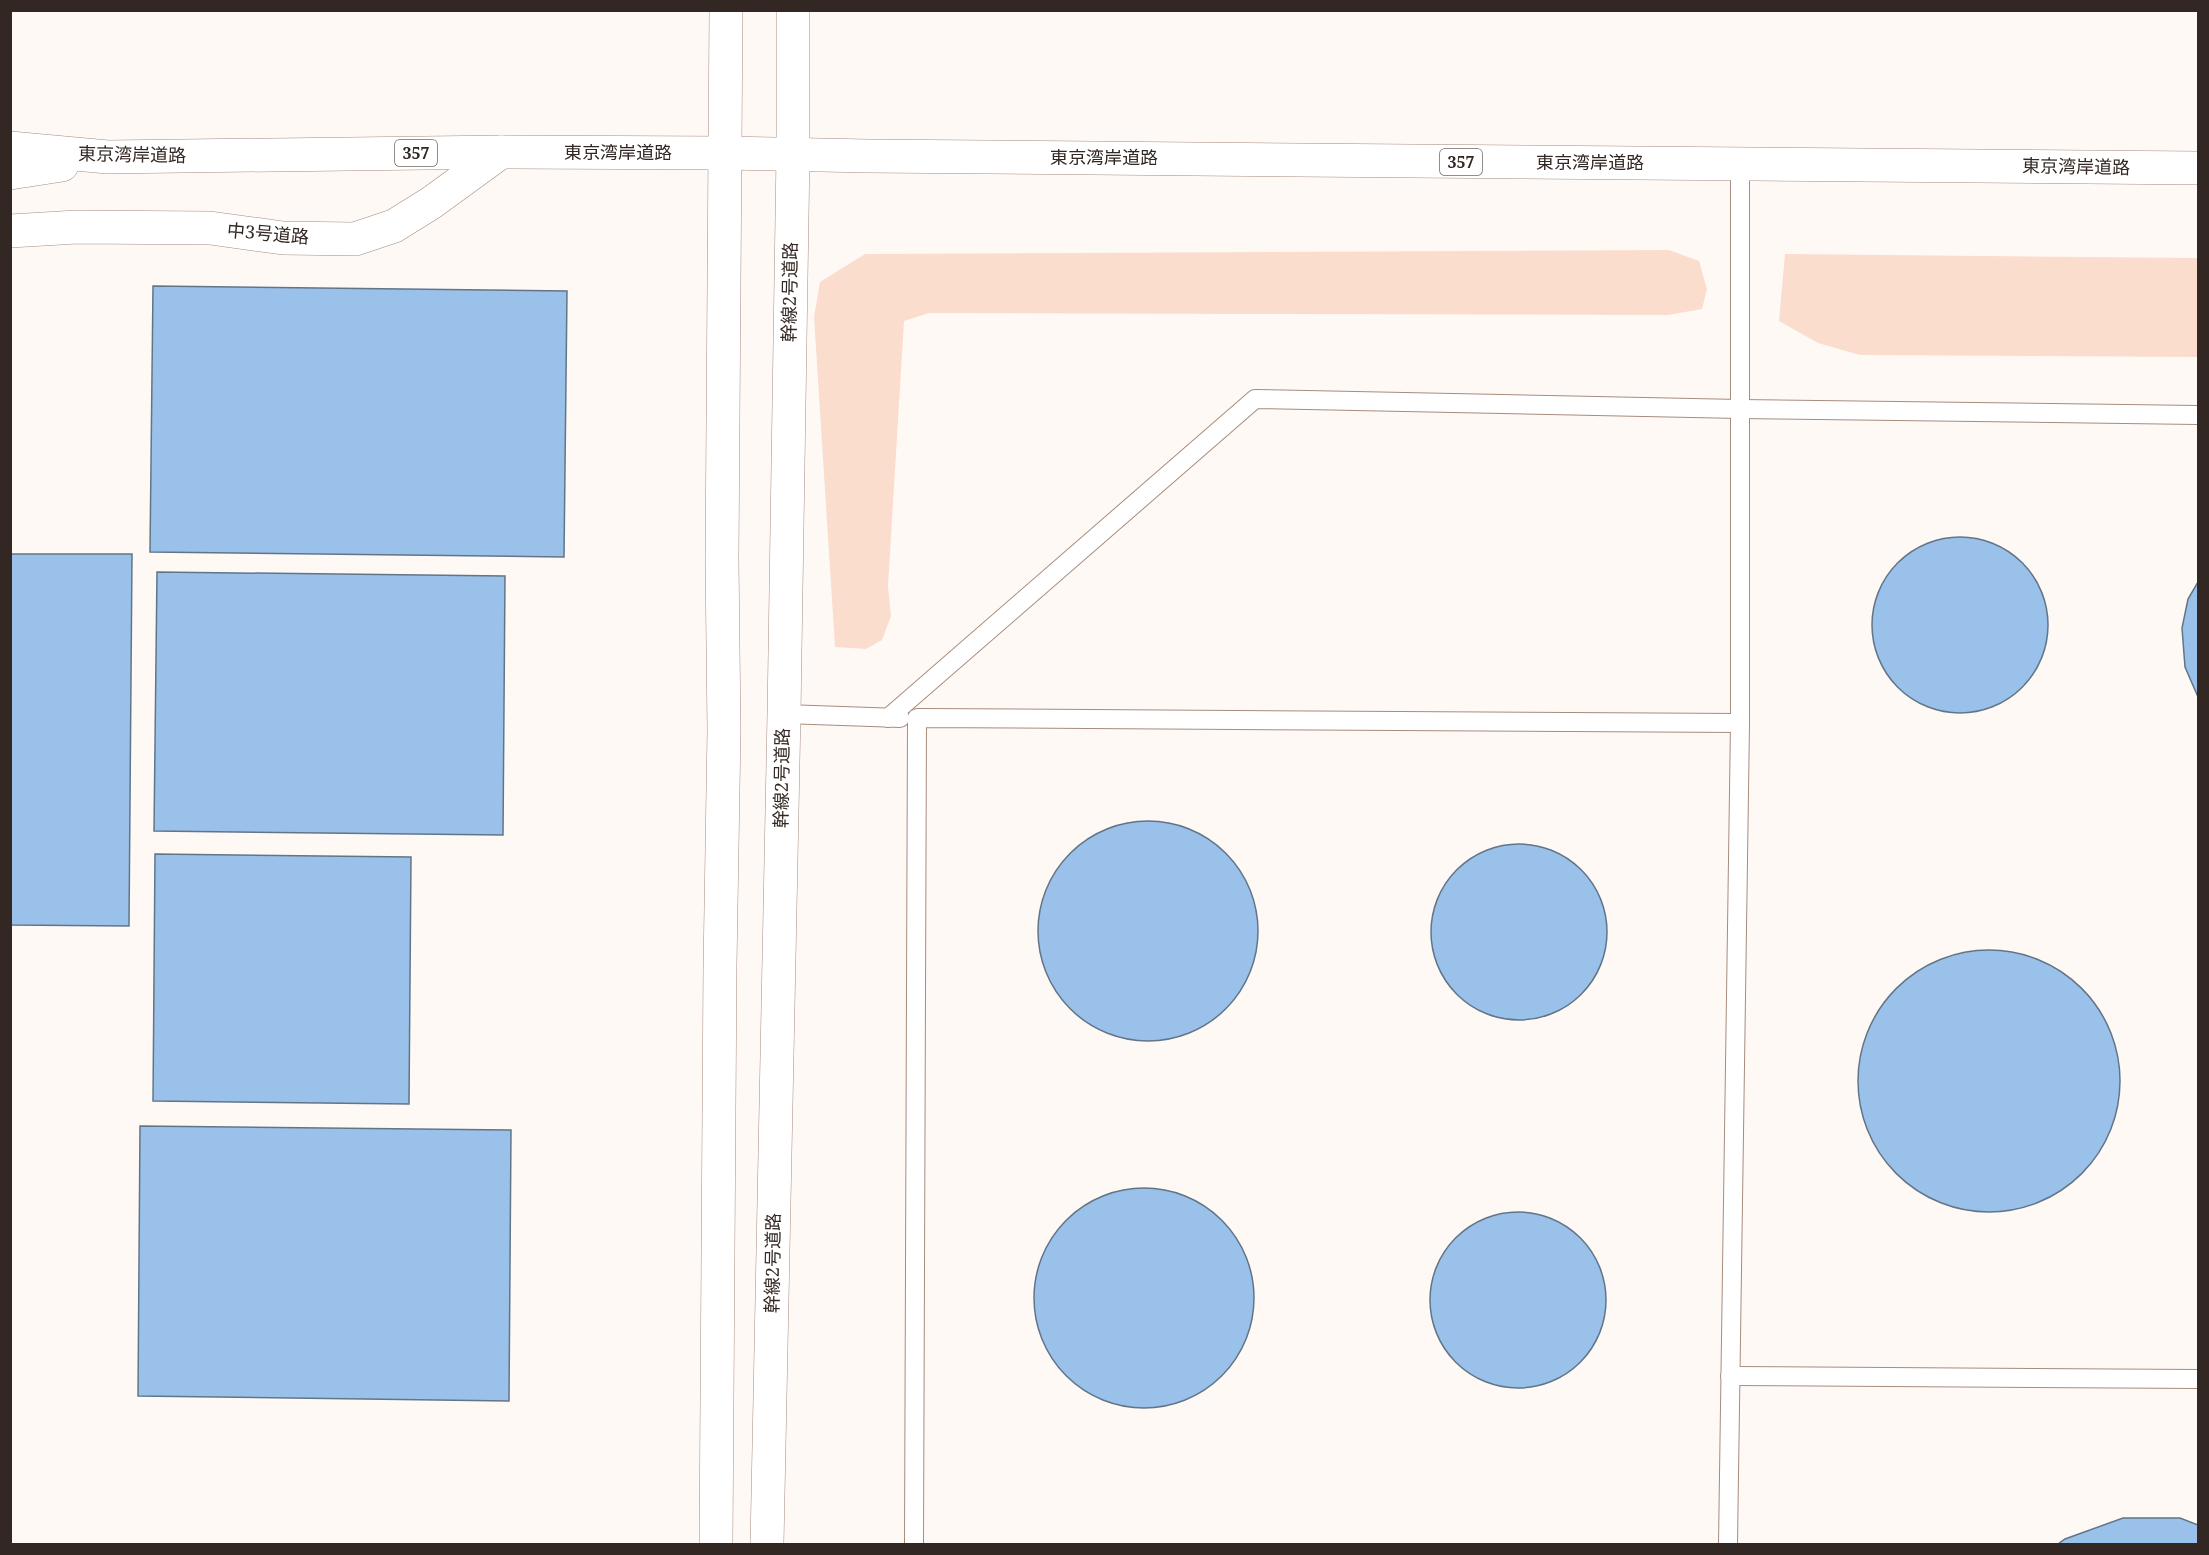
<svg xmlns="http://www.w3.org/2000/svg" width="2209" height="1555" font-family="'Noto Serif','Noto Sans JP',serif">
  <rect width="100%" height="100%" fill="#fff9f6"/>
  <g fill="#fbddcd">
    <polygon points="1669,250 1699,261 1707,289 1702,309 1668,315 929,313 904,321 888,586 891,616 882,640 866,649 835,647 814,317 820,282 865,254"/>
    <polygon points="1785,254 2198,258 2198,357 1860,355 1818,343 1779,321"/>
  </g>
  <g fill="#9ac1e9" stroke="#627588" stroke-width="1.5">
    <polygon points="153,286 567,291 564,557 150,552"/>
    <circle cx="1960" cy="625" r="88"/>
    <polygon points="10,554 132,554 129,926 10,925"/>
    <polygon points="157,572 505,576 503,835 154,831"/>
    <polygon points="2198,582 2198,697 2185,667 2182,628 2188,599"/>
    <circle cx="1148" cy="931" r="110"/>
    <circle cx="1519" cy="932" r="88"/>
    <polygon points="155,854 411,857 409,1104 153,1101"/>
    <circle cx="1989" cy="1081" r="131"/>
    <polygon points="140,1126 511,1130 509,1401 138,1396"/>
    <circle cx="1144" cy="1298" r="110"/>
    <circle cx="1518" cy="1300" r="88"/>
    <polygon points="2123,1518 2180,1518 2198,1525 2198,1544 2058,1544 2065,1539"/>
  </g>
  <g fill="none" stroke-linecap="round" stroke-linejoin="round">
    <defs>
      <g id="service">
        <polyline points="784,714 900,718"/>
        <polyline points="888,718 1255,399 1740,409 2198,415"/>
        <polyline points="1730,1376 2198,1379"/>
        <polyline points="914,1544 917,718 1740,723"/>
        <polyline points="1728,1544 1740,723 1740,164"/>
      </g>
      <polyline id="minor" points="10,231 77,227 210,228 283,238 355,239 394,226 431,203 501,152"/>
      <g id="tertiary">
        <polyline points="716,1544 720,966 724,731 722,559 726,10"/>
        <polyline points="767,1544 784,714 793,155 793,10"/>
      </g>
      <g id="trunk">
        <polyline points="10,148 108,157 501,152 724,153 868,156 2198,168"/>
        <polyline points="10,173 62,165"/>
      </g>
    </defs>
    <use href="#service" stroke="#a68c7e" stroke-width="20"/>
    <use href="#minor" stroke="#a68c7e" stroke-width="34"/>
    <use href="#tertiary" stroke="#a68c7e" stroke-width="34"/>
    <use href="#trunk" stroke="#a68c7e" stroke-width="34"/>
    <use href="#service" stroke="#fff" stroke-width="18"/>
    <use href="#minor" stroke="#fff" stroke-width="33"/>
    <use href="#tertiary" stroke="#fff" stroke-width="33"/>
    <use href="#trunk" stroke="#fff" stroke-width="33"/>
  </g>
  <g text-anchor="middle" stroke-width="6" stroke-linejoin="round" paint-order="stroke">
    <g fill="#fff" stroke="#706864" stroke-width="1.5">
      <rect x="395" y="140" width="42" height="26" rx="4.5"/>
      <rect x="1440" y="149" width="42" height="26" rx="4.5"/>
    </g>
    <g font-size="16" font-weight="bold" fill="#322722">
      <text x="416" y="159">357</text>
      <text x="1461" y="168">357</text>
    </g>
    <g font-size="18" fill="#322722" stroke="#fff">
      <text x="618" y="159">東京湾岸道路</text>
      <text transform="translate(132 155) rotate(1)" y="6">東京湾岸道路</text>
      <text x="1104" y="164">東京湾岸道路</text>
      <text x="1590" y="169">東京湾岸道路</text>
      <text transform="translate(2076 167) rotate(1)" y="6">東京湾岸道路</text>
      <text transform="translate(268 234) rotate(5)" y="6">中3号道路</text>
      <text transform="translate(790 292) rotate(-89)" y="6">幹線2号道路</text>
      <text transform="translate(782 778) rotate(-89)" y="6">幹線2号道路</text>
      <text transform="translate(773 1263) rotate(-89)" y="6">幹線2号道路</text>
    </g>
  </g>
  <rect width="2209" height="1555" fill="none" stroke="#322722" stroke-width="24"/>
</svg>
